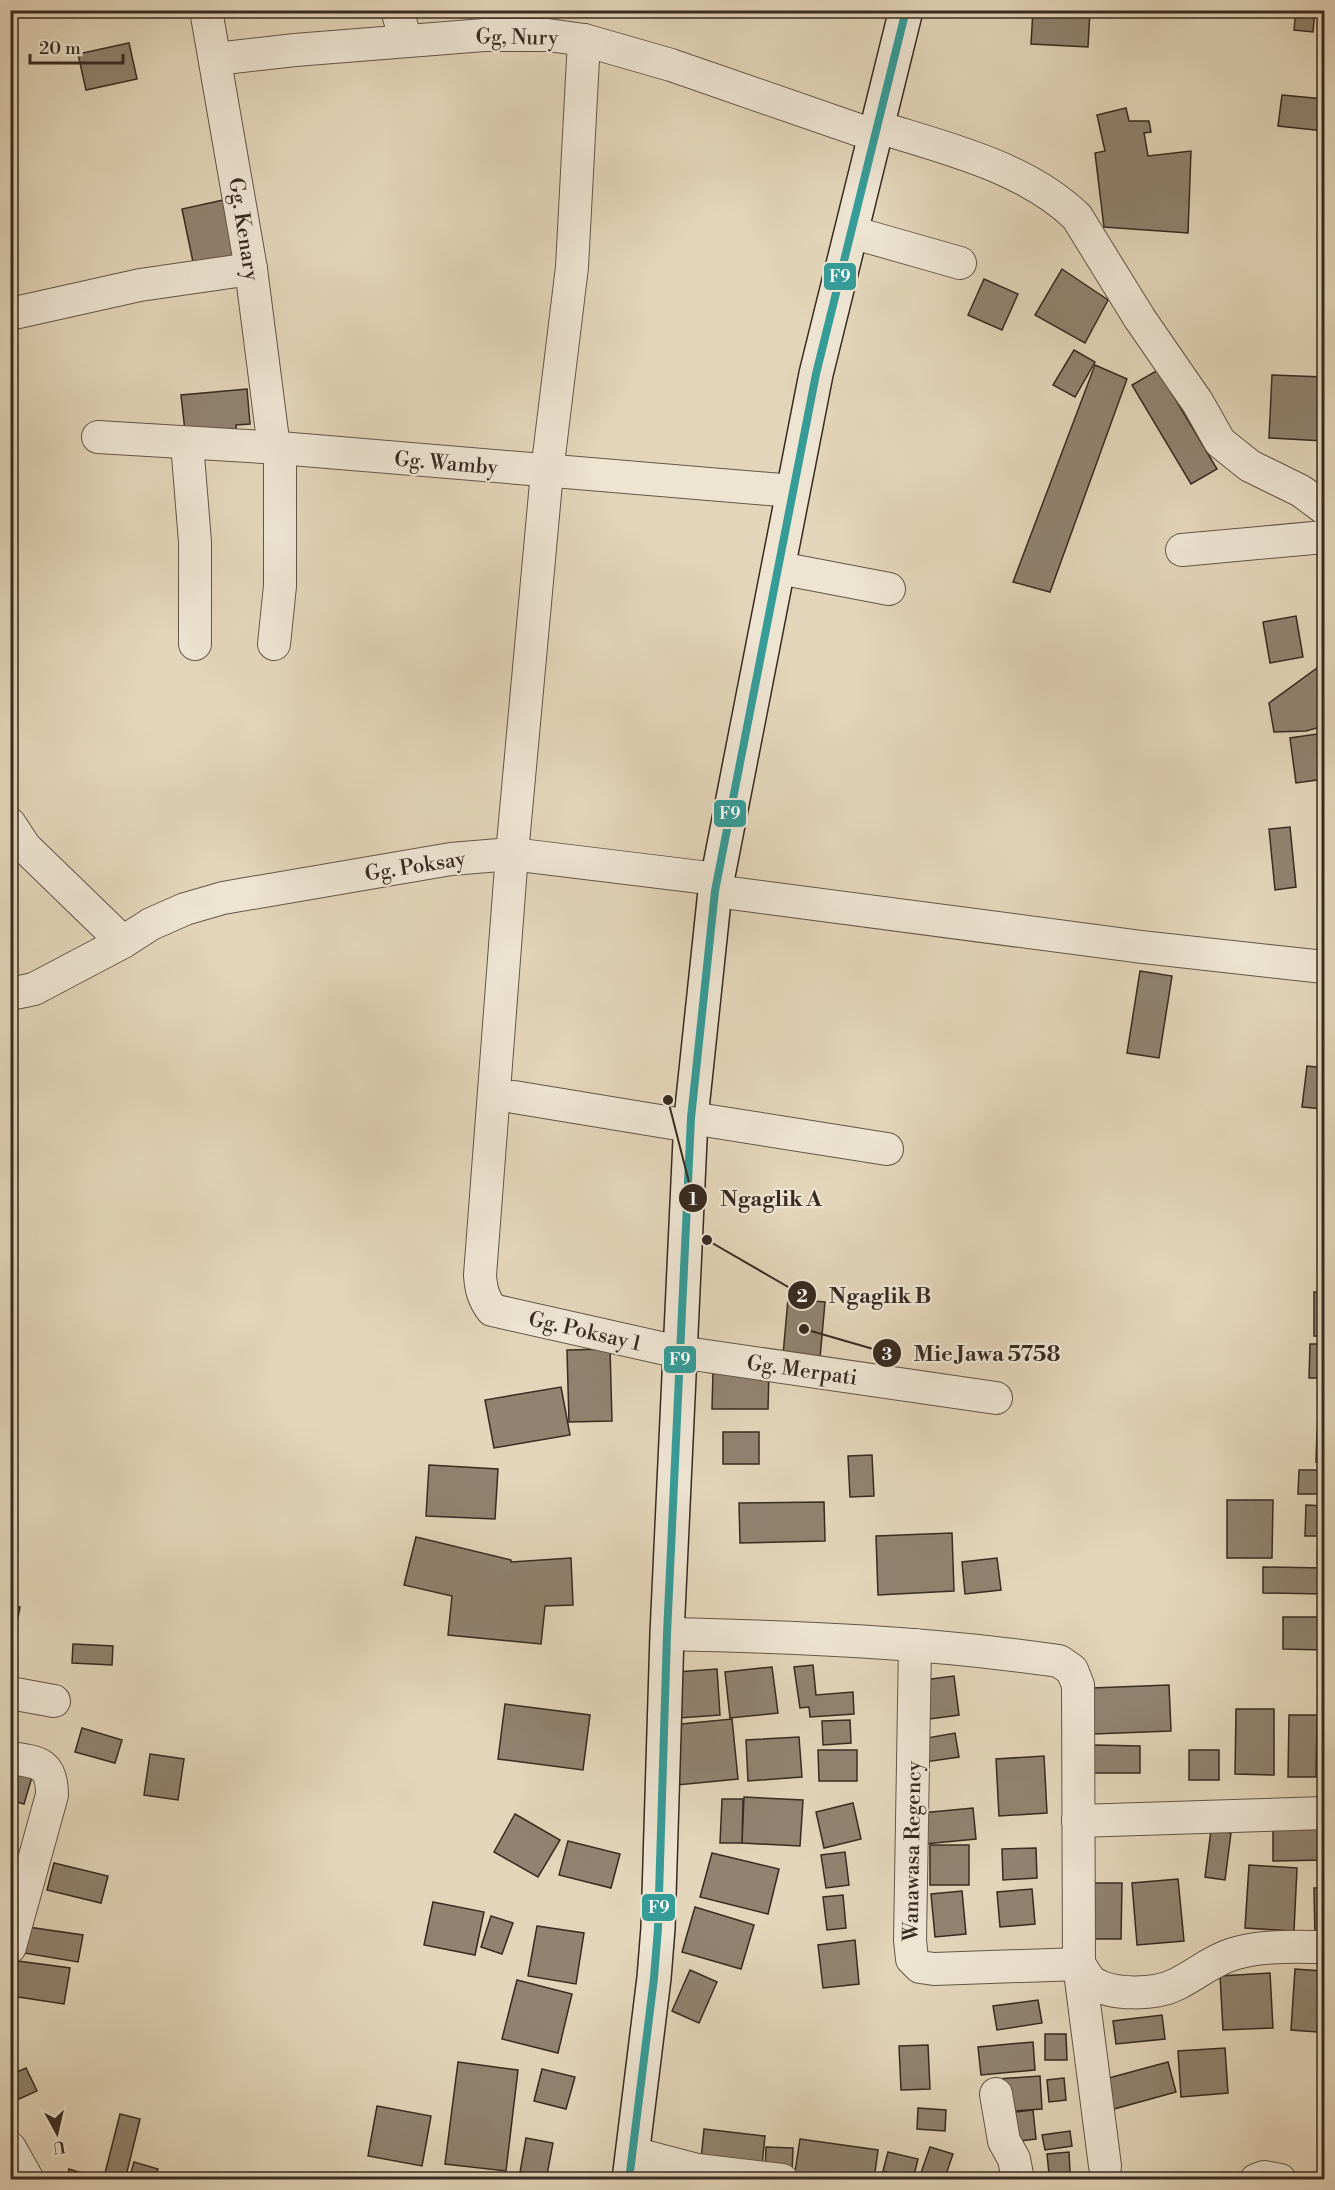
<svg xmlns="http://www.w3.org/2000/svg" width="1335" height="2190" font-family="'Libre Bodoni',serif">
  <rect width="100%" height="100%" fill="#e3d5b9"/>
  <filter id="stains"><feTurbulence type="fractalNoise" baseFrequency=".00333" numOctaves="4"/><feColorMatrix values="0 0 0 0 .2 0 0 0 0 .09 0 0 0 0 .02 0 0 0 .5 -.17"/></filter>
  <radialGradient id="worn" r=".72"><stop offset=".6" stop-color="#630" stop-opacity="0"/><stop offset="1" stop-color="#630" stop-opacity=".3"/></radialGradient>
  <g fill="#918370" stroke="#382b20" stroke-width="1.5">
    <polygon points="1033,10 1090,10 1088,47 1031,44"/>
    <polygon points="1296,10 1315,10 1313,32 1294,30"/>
    <polygon points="129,43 137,79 86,90 78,54"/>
    <polygon points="1282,95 1324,99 1324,131 1278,126"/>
    <polygon points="1126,108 1129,121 1149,121 1151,132 1144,133 1148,156 1191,151 1188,233 1104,227 1095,153 1105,151 1097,115"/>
    <polygon points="228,199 240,257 194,267 182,209"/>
    <polygon points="1062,269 1108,300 1085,343 1035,315"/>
    <polygon points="984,279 1018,294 1002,330 968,315"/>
    <polygon points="1074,350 1095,362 1075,397 1053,385"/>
    <polygon points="1095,365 1127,379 1050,592 1013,582"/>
    <polygon points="1158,370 1217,469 1191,484 1132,385"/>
    <polygon points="1272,375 1324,377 1324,441 1269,438"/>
    <polygon points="247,389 250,424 236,425 237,438 185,431 181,395"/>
    <polygon points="1296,616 1303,657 1270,663 1263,622"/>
    <polygon points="1324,663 1324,726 1306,731 1274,732 1269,703"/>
    <polygon points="1324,733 1324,779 1296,783 1290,738"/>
    <polygon points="1290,827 1296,887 1275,890 1269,829"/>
    <polygon points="1140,971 1172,976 1159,1058 1127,1053"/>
    <polygon points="1307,1066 1324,1068 1324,1109 1302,1107"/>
    <rect x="1314" y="1292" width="10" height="44"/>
    <polygon points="788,1299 825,1302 820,1358 783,1355"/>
    <polygon points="1310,1344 1324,1344 1324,1378 1309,1378"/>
    <polygon points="610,1349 612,1421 569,1422 567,1350"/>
    <polygon points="713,1371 769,1372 768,1409 712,1409"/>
    <polygon points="561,1387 570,1435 494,1448 485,1400"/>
    <polygon points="1317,1431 1324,1431 1324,1462 1316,1462"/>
    <rect x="723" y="1432" width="36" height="32"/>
    <polygon points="872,1455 874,1496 850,1497 848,1456"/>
    <polygon points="429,1465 498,1469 495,1519 426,1516"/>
    <polygon points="1299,1470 1324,1470 1324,1494 1298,1494"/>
    <polygon points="1227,1500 1273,1500 1272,1558 1227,1558"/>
    <polygon points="824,1502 825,1541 740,1543 739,1503"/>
    <polygon points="1306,1505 1324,1506 1324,1536 1305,1536"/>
    <polygon points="952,1533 954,1591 878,1595 876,1536"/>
    <polygon points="416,1537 511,1560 511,1562 571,1558 573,1605 545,1606 541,1644 448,1635 452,1596 404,1585"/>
    <polygon points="1318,1538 1324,1538 1324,1563 1317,1563"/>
    <polygon points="997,1558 1001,1590 965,1594 962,1562"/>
    <polygon points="1263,1567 1324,1568 1324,1594 1263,1593"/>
    <polygon points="10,1605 20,1607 10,1659"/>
    <polygon points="1283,1617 1324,1617 1324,1650 1283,1649"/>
    <polygon points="73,1644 113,1646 112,1665 72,1663"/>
    <polygon points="813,1665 816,1695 853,1692 854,1714 810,1717 809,1707 800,1708 794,1667"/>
    <polygon points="772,1667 778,1713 730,1718 725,1672"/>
    <polygon points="717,1669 720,1715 679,1718 676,1672"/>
    <polygon points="954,1676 959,1715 930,1719 924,1680"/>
    <polygon points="1169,1685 1171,1731 1094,1734 1092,1688"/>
    <polygon points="505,1704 590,1715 583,1770 498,1759"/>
    <polygon points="1236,1709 1274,1709 1274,1775 1235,1774"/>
    <polygon points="1289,1715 1317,1715 1316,1777 1288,1777"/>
    <polygon points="732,1719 738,1779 677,1785 671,1725"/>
    <polygon points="850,1720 851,1743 823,1745 822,1721"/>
    <polygon points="82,1728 122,1740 115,1763 75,1752"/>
    <polygon points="955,1733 959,1757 925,1762 921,1739"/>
    <polygon points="799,1737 802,1777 748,1781 746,1740"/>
    <polygon points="1094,1745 1140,1746 1140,1773 1094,1773"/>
    <polygon points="818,1750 857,1750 857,1781 819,1781"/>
    <rect x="1189" y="1750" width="30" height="30"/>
    <polygon points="150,1754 184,1759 178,1800 144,1795"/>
    <polygon points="1044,1756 1047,1813 999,1816 996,1759"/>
    <polygon points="10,1770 32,1777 24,1804 10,1800"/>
    <polygon points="744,1797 803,1800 800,1846 742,1843"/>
    <polygon points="722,1799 743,1799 742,1843 720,1843"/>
    <polygon points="853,1803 861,1839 824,1848 816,1812"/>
    <polygon points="973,1808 976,1839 925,1844 921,1813"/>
    <polygon points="515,1814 560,1840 538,1877 494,1852"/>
    <polygon points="1324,1824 1324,1860 1273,1861 1273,1825"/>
    <polygon points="1211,1830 1231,1833 1225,1880 1205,1877"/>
    <polygon points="568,1841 620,1854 611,1888 559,1875"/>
    <rect x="930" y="1845" width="39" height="40"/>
    <polygon points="1036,1848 1037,1878 1003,1880 1002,1849"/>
    <polygon points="845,1852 849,1885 826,1888 821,1855"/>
    <polygon points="712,1853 779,1869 768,1914 700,1897"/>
    <polygon points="54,1863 108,1876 101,1903 47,1890"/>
    <polygon points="1249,1865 1297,1868 1294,1931 1245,1928"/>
    <polygon points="1178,1879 1184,1941 1137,1945 1132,1883"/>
    <polygon points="1090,1883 1122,1883 1121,1939 1089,1939"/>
    <polygon points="1314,1888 1324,1888 1324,1937 1315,1937"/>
    <polygon points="1032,1889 1035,1924 1000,1927 997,1892"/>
    <polygon points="962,1891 966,1934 935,1937 931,1894"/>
    <polygon points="843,1895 846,1928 827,1930 823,1897"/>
    <polygon points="433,1902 484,1912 475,1955 424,1945"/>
    <polygon points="695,1907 754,1925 741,1969 682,1952"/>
    <polygon points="491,1916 513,1923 502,1954 481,1947"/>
    <polygon points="537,1926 584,1933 576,1984 528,1976"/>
    <polygon points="28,1927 83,1935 78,1962 24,1953"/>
    <polygon points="855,1940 859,1984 823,1988 818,1945"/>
    <polygon points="18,1961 70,1968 64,2004 12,1996"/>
    <polygon points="1295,1969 1322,1971 1317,2032 1291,2030"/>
    <polygon points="690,1970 717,1982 699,2023 672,2011"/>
    <polygon points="1270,1973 1273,2028 1223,2030 1220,1976"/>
    <polygon points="517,1980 572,1994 558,2053 502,2039"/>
    <polygon points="1038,2000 1042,2023 997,2030 993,2006"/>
    <polygon points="1162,2015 1165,2039 1116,2044 1113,2021"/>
    <polygon points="1045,2034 1066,2034 1067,2060 1045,2060"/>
    <polygon points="1033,2042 1035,2070 981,2075 978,2047"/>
    <polygon points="928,2045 930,2089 901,2090 899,2046"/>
    <polygon points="1225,2048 1228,2093 1181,2097 1178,2051"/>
    <polygon points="458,2062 518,2070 506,2171 445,2164"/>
    <polygon points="1168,2062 1176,2092 1114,2109 1105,2079"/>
    <polygon points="26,2068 37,2091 10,2103 10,2075"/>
    <polygon points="542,2069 575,2077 566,2109 534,2101"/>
    <polygon points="1040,2076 1042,2109 999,2112 997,2079"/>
    <polygon points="1064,2078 1066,2100 1049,2102 1047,2080"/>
    <polygon points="377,2106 431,2116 422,2166 368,2156"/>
    <polygon points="918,2108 946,2110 945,2131 917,2129"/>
    <polygon points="1033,2110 1036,2139 1010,2142 1006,2113"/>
    <polygon points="120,2114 140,2119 125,2180 115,2180 104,2177"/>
    <polygon points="704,2129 765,2136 762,2166 701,2160"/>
    <polygon points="1070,2131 1072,2146 1045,2150 1042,2135"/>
    <polygon points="526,2138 553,2143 546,2180 519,2178"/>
    <polygon points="800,2139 878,2150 874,2180 841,2180 795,2172"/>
    <polygon points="766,2147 793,2148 792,2174 765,2173"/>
    <polygon points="930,2147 953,2154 944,2180 921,2173"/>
    <polygon points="888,2152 918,2159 913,2179 883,2171"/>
    <polygon points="1069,2152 1070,2172 1049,2174 1047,2154"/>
    <polygon points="134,2162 158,2169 155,2180 129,2180"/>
    <polygon points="69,2169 99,2178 99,2180 66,2180"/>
  </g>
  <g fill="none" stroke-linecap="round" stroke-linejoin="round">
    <defs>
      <g id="minor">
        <polyline points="206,10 251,269 274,448"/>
        <polyline points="397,10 406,41"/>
        <path d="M584,40L572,267L547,472L512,854L480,1275C481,1289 483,1298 492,1310L679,1352L996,1398"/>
        <polyline points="216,59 295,50 484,35 548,35 584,40 671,65 876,136"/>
        <path d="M878,127C945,148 1026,167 1077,217L1140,319L1198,403L1220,442L1250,466L1301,491L1324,508"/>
        <polyline points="851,232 960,263"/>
        <polyline points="10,314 140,285 251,269"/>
        <polyline points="98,437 280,448 793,491"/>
        <polyline points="187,443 195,542 195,644"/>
        <polyline points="1182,550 1324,537"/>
        <polyline points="779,568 889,589"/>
        <polyline points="274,644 280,586 280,448"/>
        <polyline points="10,824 25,847 123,942"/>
        <polyline points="715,891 1142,947 1324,967"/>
        <polyline points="10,994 34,989 123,942 151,924 185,909 223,898 404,867 451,859 512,854 717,879"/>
        <polyline points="514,1097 690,1126"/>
        <polyline points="691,1118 887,1149"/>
        <path d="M667,1634C798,1637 928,1642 1059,1661L1072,1670L1078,1685L1079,1964L1105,2166"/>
        <path d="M915,1645L910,1940L912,1959L920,1967L934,1969L1079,1964C1083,1969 1087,1978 1092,1982C1111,1996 1156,1995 1177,1984C1197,1974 1211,1961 1233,1954C1263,1945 1294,1947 1324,1947"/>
        <polyline points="10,1693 54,1701"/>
        <path d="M10,1758C38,1762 52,1762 52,1795L10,1947"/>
        <polyline points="1078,1821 1324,1813"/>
        <polyline points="996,2094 1004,2141 1014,2159 1018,2180"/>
        <polyline points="10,2148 28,2180"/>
        <polyline points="632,2153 697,2170 782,2180"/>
        <polyline points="1256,2180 1264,2177 1280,2180"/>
      </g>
      <polyline id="secondary" points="629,2180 654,1978 658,1928 667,1634 691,1118 715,891 816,374 906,10"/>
    </defs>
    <use href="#minor" stroke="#635646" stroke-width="34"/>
    <use href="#secondary" stroke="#382b20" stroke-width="36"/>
    <use href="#minor" stroke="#ede4d2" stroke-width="32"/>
    <use href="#secondary" stroke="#ede4d2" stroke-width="33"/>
    <defs>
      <polyline id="bus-1" points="629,2180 654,1978 658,1928 667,1634 691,1118 715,891 816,374 906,10"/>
    </defs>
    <use href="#bus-1" stroke="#ede4d2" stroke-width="12"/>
    <use href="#bus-1" stroke="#369c98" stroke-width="8"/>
  </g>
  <g text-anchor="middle" stroke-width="4.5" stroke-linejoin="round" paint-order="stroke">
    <g font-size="21" fill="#382b20" stroke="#ede4d2">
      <text transform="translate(517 37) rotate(1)" y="7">Gg, Nury</text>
      <text transform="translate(244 229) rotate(81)" y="7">Gg. Kenary</text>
      <text transform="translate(446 463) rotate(5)" y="7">Gg. Wamby</text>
      <text transform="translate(415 866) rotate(-9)" y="7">Gg. Poksay</text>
      <text transform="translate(585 1331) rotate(13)" y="7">Gg. Poksay 1</text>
      <text transform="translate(802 1370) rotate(8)" y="7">Gg. Merpati</text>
      <text transform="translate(912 1851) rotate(-89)" y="7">Wanawasa Regency</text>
    </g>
  </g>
  <path fill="none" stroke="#382b20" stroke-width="2" d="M668 1100L693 1198M707 1240L802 1295M804 1329L887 1353"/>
  <g fill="#382b20" stroke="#ede4d2" stroke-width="2">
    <circle cx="668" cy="1100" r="6"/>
    <circle cx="707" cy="1240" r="6"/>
    <circle cx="804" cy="1329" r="6"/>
    <circle cx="693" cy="1198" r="15"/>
    <circle cx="802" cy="1295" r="15"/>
    <circle cx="887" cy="1353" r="15"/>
  </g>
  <g font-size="18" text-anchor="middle" font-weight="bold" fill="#fff">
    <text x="693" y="1205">1</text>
    <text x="802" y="1302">2</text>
    <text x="887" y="1360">3</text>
  </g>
  <g font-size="22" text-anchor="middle" font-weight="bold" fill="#382b20" stroke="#ede4d2" stroke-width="4.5" stroke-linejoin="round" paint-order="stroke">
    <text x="771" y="1206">Ngaglik A</text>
    <text x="880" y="1303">Ngaglik B</text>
    <text x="987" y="1361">Mie Jawa 5758</text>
  </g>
  <g stroke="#ede4d2" stroke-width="2">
    <rect x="823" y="262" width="34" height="29" rx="6" fill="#369c98"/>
    <rect x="713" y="799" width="34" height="29" rx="6" fill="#369c98"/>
    <rect x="663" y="1345" width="34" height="29" rx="6" fill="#369c98"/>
    <rect x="641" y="1893" width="35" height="29" rx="6" fill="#369c98"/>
  </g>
  <g font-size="16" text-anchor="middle" font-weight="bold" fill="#fff">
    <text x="840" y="282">F9</text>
    <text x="730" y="819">F9</text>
    <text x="680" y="1365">F9</text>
    <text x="659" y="1913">F9</text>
  </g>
  <rect width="1335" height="2190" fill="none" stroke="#e3d5b9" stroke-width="36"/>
  <rect x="12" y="12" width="1311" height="2166" fill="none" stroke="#382b20" stroke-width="3"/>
  <rect x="18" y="18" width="1299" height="2154" fill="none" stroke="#382b20" stroke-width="1.5"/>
  <g transform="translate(57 2133) rotate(172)" stroke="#ede4d2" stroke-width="4.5" paint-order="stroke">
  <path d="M0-4.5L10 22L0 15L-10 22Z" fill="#382b20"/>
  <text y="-9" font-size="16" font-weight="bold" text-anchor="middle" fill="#382b20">U</text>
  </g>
  <path d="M30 54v9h93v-9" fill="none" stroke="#382b20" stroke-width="3"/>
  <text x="39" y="54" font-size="18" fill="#382b20" stroke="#ede4d2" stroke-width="4.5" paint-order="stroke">20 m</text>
  <rect width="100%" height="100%" filter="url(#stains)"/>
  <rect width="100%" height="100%" fill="url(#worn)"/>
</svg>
